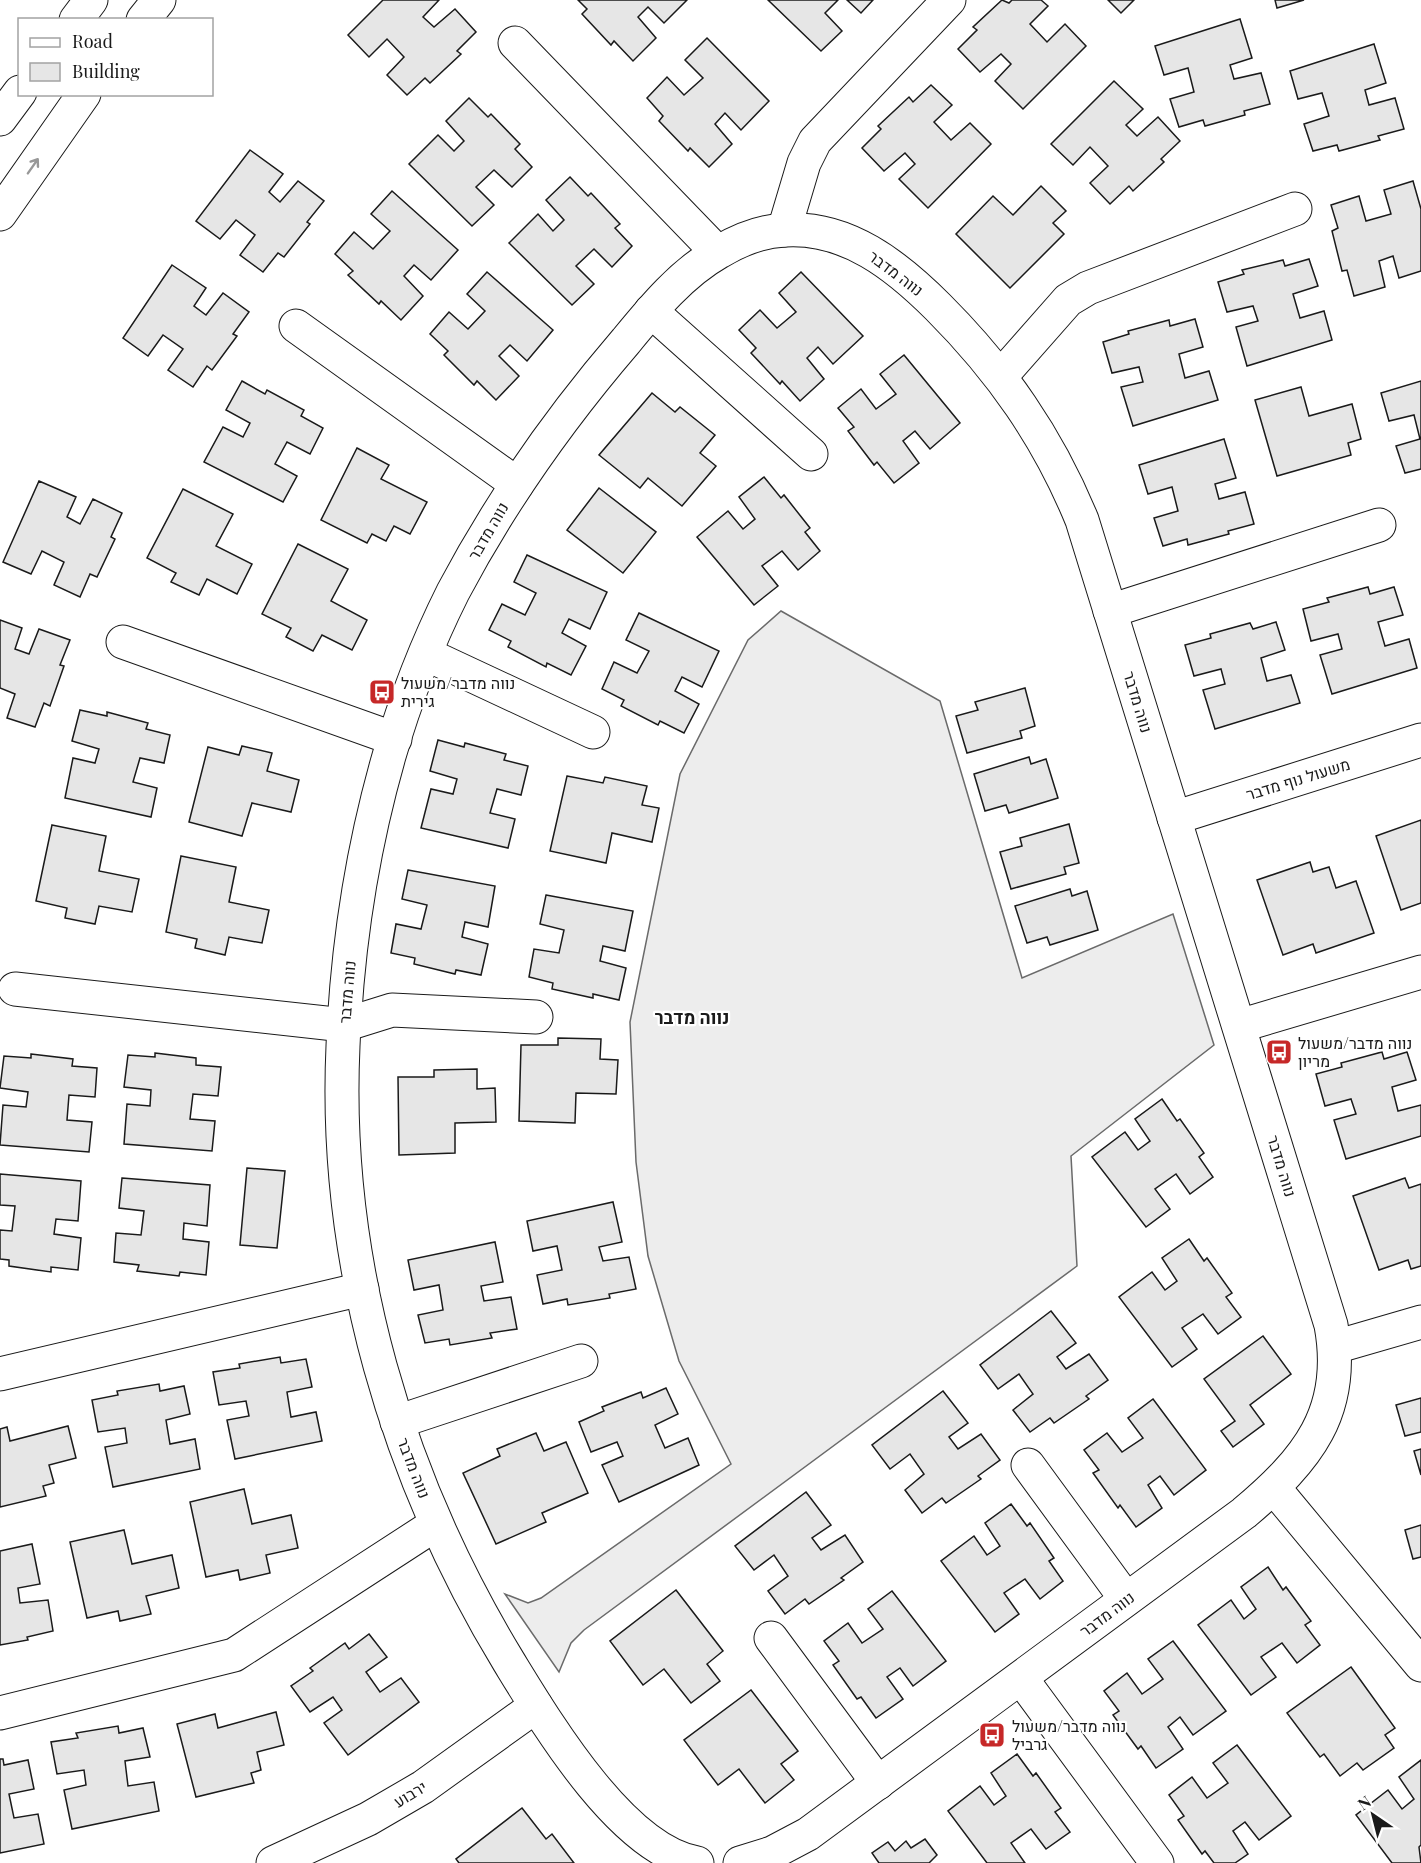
<svg xmlns="http://www.w3.org/2000/svg" width="1421" height="1863" font-family="'Playfair Display',Heebo,serif">
  <rect width="100%" height="100%" fill="#fff"/>
  <polygon fill="#ededed" stroke="#6a6a6a" stroke-width="1.5" points="781,611 940,701 1022,978 1173,914 1214,1045 1071,1156 1077,1266 584,1630 571,1643 559,1672 505,1594 528,1603 541,1598 731,1464 679,1361 648,1256 636,1162 630,1022 680,774 748,640"/>
  <g fill="#e6e6e6" stroke="#1a1a1a" stroke-width="1.5">
    <polygon points="383,0 439,0 423,17 434,27 455,9 476,32 457,51 461,54 430,83 425,78 407,95 387,75 404,57 387,39 369,57 348,35"/>
    <polygon points="578,0 687,0 664,23 648,7 638,17 656,38 633,61 614,41 611,45 582,14 587,9"/>
    <polygon points="768,0 838,0 825,13 842,31 821,51"/>
    <polygon points="847,0 873,0 861,13"/>
    <polygon points="1002,0 1009,3 1012,0 1041,0 1048,6 1030,24 1047,42 1065,24 1086,46 1023,109 995,81 1011,64 1001,54 980,72 958,49 977,30 973,27"/>
    <polygon points="1108,0 1134,0 1121,13"/>
    <polygon points="1275,0 1304,0 1277,8"/>
    <polygon points="1240,19 1252,58 1230,65 1234,79 1261,73 1270,104 1244,111 1245,115 1205,126 1203,120 1179,127 1170,99 1194,92 1188,68 1164,75 1155,46"/>
    <polygon points="707,38 769,101 741,130 725,113 715,124 732,144 709,167 690,148 688,151 659,121 663,116 647,98 667,77 684,95 703,78 685,60"/>
    <polygon points="1374,44 1386,83 1365,90 1369,105 1395,98 1404,129 1378,136 1380,140 1339,151 1337,145 1313,151 1304,124 1329,116 1322,93 1298,99 1290,71"/>
    <polygon points="1114,81 1143,109 1126,125 1137,136 1158,117 1180,141 1161,159 1164,162 1133,191 1129,186 1110,204 1090,183 1108,166 1090,147 1073,165 1051,144"/>
    <polygon points="931,85 952,105 934,122 951,140 970,123 991,144 928,208 899,179 915,164 905,153 884,171 862,148 881,129 878,126 909,97 913,102"/>
    <polygon points="469,98 488,117 491,114 520,144 515,149 532,167 512,187 494,170 476,187 494,205 472,226 409,164 438,135 454,151 464,141 446,121"/>
    <polygon points="250,150 283,174 269,192 280,202 298,181 324,201 307,222 310,224 284,257 278,253 263,272 240,255 255,235 236,220 220,239 196,221"/>
    <polygon points="570,177 588,196 591,193 620,224 615,228 632,246 612,267 594,249 576,266 594,284 572,305 509,243 538,214 553,231 564,220 546,200"/>
    <polygon points="1413,181 1421,209 1421,271 1399,278 1393,256 1379,261 1385,287 1354,296 1347,270 1342,271 1332,231 1338,228 1331,205 1359,196 1366,221 1391,214 1384,190"/>
    <polygon points="1041,186 1066,211 1053,223 1064,234 1010,288 956,234 993,196 1013,215"/>
    <polygon points="392,191 458,250 431,280 414,265 404,276 423,296 401,320 381,301 379,304 348,275 353,271 335,254 354,232 373,249 390,231 371,214"/>
    <polygon points="1309,259 1318,286 1293,294 1300,318 1324,311 1332,340 1247,366 1236,327 1258,321 1253,306 1227,312 1218,282 1244,274 1242,270 1283,260 1285,266"/>
    <polygon points="172,265 206,288 194,306 206,315 223,293 249,312 233,334 237,336 212,370 207,366 193,387 168,370 183,349 163,335 148,356 123,338"/>
    <polygon points="487,272 553,330 527,361 510,345 499,356 519,376 496,400 477,381 474,385 444,355 448,351 430,334 449,312 468,329 485,311 467,294"/>
    <polygon points="801,272 863,336 833,364 818,347 807,358 824,379 800,401 782,381 780,384 751,353 756,348 739,330 760,310 777,328 796,312 779,293"/>
    <polygon points="1195,319 1203,347 1179,354 1185,378 1209,371 1218,400 1133,426 1121,387 1143,382 1139,367 1112,373 1103,342 1129,334 1128,331 1169,320 1170,326"/>
    <polygon points="904,355 960,423 930,449 915,431 903,441 919,463 894,483 877,462 874,465 848,431 854,427 838,408 861,389 876,409 896,394 880,374"/>
    <polygon points="242,381 265,394 267,390 304,410 301,416 323,428 310,454 287,442 275,464 297,476 283,502 204,462 223,427 243,437 250,423 226,410"/>
    <polygon points="1421,381 1421,469 1405,473 1396,446 1420,439 1414,415 1389,421 1381,393"/>
    <polygon points="1301,387 1309,416 1352,404 1361,439 1348,443 1351,455 1277,476 1255,400"/>
    <polygon points="652,393 675,412 680,407 715,435 700,453 716,466 682,506 648,478 640,488 599,455"/>
    <polygon points="1224,439 1236,478 1215,484 1219,499 1245,492 1254,524 1228,531 1229,534 1188,545 1187,539 1163,546 1154,518 1178,511 1172,487 1148,494 1139,465"/>
    <polygon points="357,448 389,465 381,479 427,502 410,534 394,526 386,541 372,534 367,543 321,520"/>
    <polygon points="764,477 781,498 784,495 810,528 805,532 820,551 798,570 782,551 762,566 778,586 754,605 697,537 728,511 743,529 755,519 739,497"/>
    <polygon points="39,481 76,497 67,517 80,524 93,499 122,513 111,537 115,539 97,577 90,574 80,597 54,585 64,562 42,551 31,574 3,562"/>
    <polygon points="599,488 656,532 623,573 567,530"/>
    <polygon points="183,489 233,514 216,546 252,564 237,594 207,579 199,595 171,582 176,573 147,558"/>
    <polygon points="298,544 348,569 331,601 367,620 352,650 322,635 313,651 286,637 291,628 262,614"/>
    <polygon points="527,555 607,592 590,629 569,619 562,633 586,646 571,675 547,663 546,667 508,647 511,641 489,630 502,604 525,615 536,593 514,582"/>
    <polygon points="1368,587 1370,594 1394,587 1403,615 1378,622 1385,646 1409,639 1417,668 1332,694 1320,655 1342,649 1338,634 1311,641 1303,609 1329,602 1327,598"/>
    <polygon points="639,613 719,651 702,687 682,677 675,691 699,704 684,733 660,721 658,725 621,706 624,700 602,689 614,662 637,673 649,651 626,640"/>
    <polygon points="0,620 22,628 15,649 29,654 39,629 70,640 60,665 64,666 50,706 44,703 35,727 7,718 15,694 0,688"/>
    <polygon points="1276,622 1285,650 1261,658 1267,681 1291,675 1300,703 1215,729 1203,690 1225,684 1221,669 1194,676 1185,645 1211,638 1210,634 1250,623 1253,629"/>
    <polygon points="1025,688 1035,726 1020,731 1022,738 967,753 956,716 978,710 975,702"/>
    <polygon points="80,710 107,716 107,712 148,723 146,729 170,735 164,763 140,758 133,782 157,788 151,817 65,798 73,758 95,763 99,749 72,741"/>
    <polygon points="438,740 464,747 465,743 506,754 504,760 528,766 521,795 497,789 490,813 515,819 508,848 421,828 431,789 453,794 457,779 430,771"/>
    <polygon points="242,746 272,753 267,771 299,780 291,812 252,803 242,836 189,822 208,747 239,755"/>
    <polygon points="1029,757 1031,764 1046,759 1058,798 1009,813 1006,805 985,811 974,774"/>
    <polygon points="567,776 603,783 605,777 647,786 642,805 659,808 652,842 612,833 606,863 550,851"/>
    <polygon points="1421,820 1421,903 1401,910 1376,836"/>
    <polygon points="1069,824 1079,863 1064,867 1066,874 1011,889 1000,852 1022,846 1020,838"/>
    <polygon points="52,825 106,836 99,871 139,879 132,912 99,906 95,924 65,918 67,908 36,901"/>
    <polygon points="181,856 236,867 229,902 269,910 262,943 229,937 225,955 195,948 197,939 166,932"/>
    <polygon points="1310,862 1313,872 1329,867 1336,888 1356,881 1374,933 1316,953 1313,944 1283,955 1257,880"/>
    <polygon points="408,870 495,886 488,927 465,922 462,937 488,944 481,975 456,970 455,974 414,964 415,958 391,953 396,924 421,929 427,905 402,899"/>
    <polygon points="1070,889 1072,896 1087,891 1098,930 1050,945 1047,937 1027,943 1015,906"/>
    <polygon points="546,895 633,911 625,951 603,946 600,961 626,968 619,1000 593,994 593,998 552,989 553,983 529,977 534,949 559,953 564,930 540,924"/>
    <polygon points="558,1038 601,1039 600,1059 618,1060 616,1094 576,1093 575,1123 519,1121 521,1045 558,1045"/>
    <polygon points="1382,1052 1384,1059 1407,1052 1416,1080 1392,1087 1398,1111 1421,1105 1421,1136 1346,1159 1334,1120 1356,1114 1351,1099 1325,1106 1316,1074 1342,1067 1341,1063"/>
    <polygon points="155,1053 196,1058 196,1065 221,1067 218,1096 193,1094 190,1119 215,1121 212,1151 124,1144 127,1104 150,1106 151,1090 124,1087 128,1055 155,1057"/>
    <polygon points="31,1054 73,1059 72,1066 97,1068 95,1097 69,1095 67,1120 92,1122 89,1152 0,1145 3,1105 26,1107 28,1092 0,1088 4,1056 31,1058"/>
    <polygon points="477,1069 477,1089 495,1088 496,1122 455,1123 455,1153 399,1155 398,1077 434,1077 434,1070"/>
    <polygon points="1162,1099 1177,1121 1180,1119 1204,1153 1199,1157 1213,1177 1190,1194 1176,1174 1155,1189 1170,1209 1146,1227 1092,1157 1125,1132 1138,1150 1150,1141 1135,1119"/>
    <polygon points="247,1168 285,1171 277,1248 240,1245"/>
    <polygon points="0,1174 81,1181 78,1221 56,1219 54,1234 81,1238 78,1270 51,1267 51,1272 9,1266 9,1260 0,1259 0,1230 12,1231 15,1206 0,1205"/>
    <polygon points="122,1178 210,1185 207,1226 184,1223 183,1239 209,1242 206,1275 180,1272 179,1276 137,1271 139,1265 114,1262 116,1233 141,1235 144,1211 119,1208"/>
    <polygon points="1405,1178 1409,1188 1421,1184 1421,1266 1411,1269 1408,1260 1379,1270 1353,1196"/>
    <polygon points="613,1202 622,1242 599,1247 603,1261 629,1257 636,1289 609,1294 610,1298 568,1305 567,1299 543,1304 537,1275 562,1270 557,1246 533,1251 527,1221"/>
    <polygon points="1189,1239 1204,1261 1207,1258 1232,1293 1226,1297 1241,1317 1218,1334 1203,1314 1182,1328 1197,1349 1172,1367 1119,1297 1152,1272 1165,1290 1177,1281 1162,1258"/>
    <polygon points="495,1242 503,1282 481,1286 484,1301 511,1297 517,1329 490,1333 492,1338 450,1345 449,1339 425,1343 418,1315 443,1310 439,1285 414,1290 408,1260"/>
    <polygon points="1051,1311 1076,1343 1057,1357 1066,1369 1089,1354 1108,1380 1086,1396 1089,1399 1054,1423 1050,1418 1030,1432 1013,1410 1033,1394 1019,1374 998,1389 980,1365"/>
    <polygon points="1263,1336 1291,1374 1250,1405 1264,1424 1233,1447 1221,1431 1235,1421 1204,1379"/>
    <polygon points="280,1357 281,1363 306,1359 312,1387 287,1392 291,1417 316,1412 322,1441 235,1459 227,1420 249,1416 246,1401 219,1405 213,1372 240,1368 239,1364"/>
    <polygon points="159,1384 160,1391 184,1386 190,1414 166,1420 170,1444 195,1439 200,1469 113,1487 105,1447 127,1443 125,1428 98,1432 92,1400 118,1395 117,1391"/>
    <polygon points="666,1388 678,1414 655,1425 665,1448 688,1438 699,1465 619,1502 602,1465 623,1456 617,1442 591,1452 579,1422 604,1411 602,1407 641,1392 643,1398"/>
    <polygon points="943,1391 968,1423 949,1437 958,1449 981,1434 1000,1460 978,1476 981,1479 946,1503 942,1498 922,1513 905,1490 924,1474 910,1454 890,1469 872,1445"/>
    <polygon points="1421,1398 1421,1432 1405,1436 1396,1405"/>
    <polygon points="1153,1399 1206,1470 1174,1495 1160,1476 1148,1485 1162,1508 1136,1527 1120,1505 1118,1508 1093,1473 1099,1470 1084,1450 1107,1433 1122,1452 1143,1438 1128,1418"/>
    <polygon points="68,1426 76,1458 49,1465 54,1483 43,1486 46,1496 0,1507 0,1429 7,1427 10,1441"/>
    <polygon points="536,1433 544,1451 566,1442 588,1493 542,1513 546,1522 496,1544 463,1473 500,1456 497,1449"/>
    <polygon points="1421,1449 1421,1475 1414,1451"/>
    <polygon points="244,1489 252,1524 291,1515 298,1548 266,1555 270,1573 240,1580 238,1570 206,1577 190,1502"/>
    <polygon points="806,1492 831,1525 812,1538 821,1550 845,1535 863,1562 841,1578 844,1580 809,1604 805,1599 785,1614 768,1591 788,1576 774,1555 754,1570 735,1546"/>
    <polygon points="1011,1504 1027,1526 1030,1523 1054,1558 1049,1561 1063,1581 1040,1599 1025,1579 1004,1593 1019,1614 995,1632 941,1561 974,1536 987,1555 1000,1546 985,1523"/>
    <polygon points="1421,1525 1421,1557 1413,1559 1405,1530"/>
    <polygon points="124,1530 132,1564 172,1555 179,1588 146,1596 151,1614 120,1621 118,1611 87,1618 70,1542"/>
    <polygon points="32,1544 40,1584 18,1588 20,1603 48,1600 53,1631 27,1637 28,1640 0,1645 0,1551"/>
    <polygon points="1268,1567 1283,1590 1286,1587 1311,1621 1305,1625 1320,1645 1297,1663 1282,1643 1261,1657 1276,1677 1251,1695 1198,1625 1231,1600 1244,1619 1256,1609 1241,1587"/>
    <polygon points="676,1590 723,1651 707,1664 720,1681 691,1703 664,1669 643,1685 610,1641"/>
    <polygon points="892,1591 946,1661 913,1686 900,1668 887,1677 903,1699 876,1718 861,1697 857,1699 833,1665 839,1661 824,1641 848,1623 862,1643 883,1629 868,1609"/>
    <polygon points="369,1634 387,1657 366,1672 380,1692 401,1678 419,1702 348,1755 324,1723 342,1710 333,1697 310,1712 291,1686 313,1671 310,1668 345,1643 349,1649"/>
    <polygon points="1173,1641 1226,1711 1193,1735 1180,1717 1168,1727 1183,1749 1156,1768 1141,1746 1138,1749 1113,1715 1119,1711 1104,1691 1127,1673 1142,1694 1163,1679 1148,1659"/>
    <polygon points="1351,1667 1395,1728 1385,1735 1394,1748 1363,1770 1357,1763 1340,1776 1324,1754 1320,1757 1287,1713"/>
    <polygon points="751,1690 798,1751 781,1764 794,1780 765,1803 739,1769 718,1785 684,1740"/>
    <polygon points="276,1712 284,1745 257,1752 261,1770 251,1773 254,1783 196,1797 177,1724 215,1714 218,1728"/>
    <polygon points="118,1726 119,1733 143,1728 150,1757 125,1761 128,1786 154,1782 159,1811 72,1829 64,1790 86,1785 84,1770 57,1774 51,1742 78,1738 76,1733"/>
    <polygon points="1237,1745 1291,1816 1259,1840 1245,1822 1233,1831 1248,1854 1235,1863 1214,1863 1205,1851 1202,1854 1178,1820 1184,1816 1169,1795 1192,1777 1207,1798 1228,1783 1213,1763"/>
    <polygon points="1017,1754 1033,1776 1036,1773 1061,1808 1055,1812 1070,1832 1046,1849 1031,1829 1011,1843 1025,1863 987,1863 948,1811 980,1786 994,1805 1006,1796 991,1773"/>
    <polygon points="0,1759 3,1759 4,1765 28,1760 34,1789 9,1794 14,1818 38,1814 44,1844 0,1853"/>
    <polygon points="1421,1760 1421,1845 1419,1847 1421,1863 1392,1863 1356,1815 1388,1790 1402,1809 1414,1799 1399,1777"/>
    <polygon points="522,1808 546,1839 552,1834 574,1863 459,1863 456,1859"/>
    <polygon points="925,1839 937,1855 929,1863 879,1863 872,1853 888,1842 895,1851 906,1841 911,1848"/>
  </g>
  <g fill="none" stroke-linecap="round" stroke-linejoin="round">
    <defs>
      <g id="minor">
        <polyline points="515,43 717,252"/>
        <polyline points="784,230 804,163 815,141 949,0"/>
        <polyline points="651,311 811,454"/>
        <polyline points="296,326 517,484"/>
        <polyline points="1001,376 1068,300 1088,288 1295,209"/>
        <polyline points="1110,611 1379,525"/>
        <polyline points="123,642 395,739"/>
        <polyline points="426,654 593,732"/>
        <polyline points="1174,818 1421,740"/>
        <polyline points="15,989 344,1025 392,1010 536,1017"/>
        <polyline points="1239,1026 1421,972"/>
        <polyline points="1335,1347 1421,1322"/>
        <polyline points="0,1374 362,1289"/>
        <polyline points="397,1422 581,1361"/>
        <polyline points="1028,1465 1126,1599"/>
        <polyline points="1274,1488 1421,1665"/>
        <polyline points="771,1638 878,1783"/>
        <polyline points="1021,1678 1157,1863"/>
        <polyline points="0,1713 234,1655 436,1524"/>
        <polyline points="273,1863 368,1819 423,1787 536,1706"/>
        <path d="M697,1863C622,1850 547,1724 509,1662C397,1478 333,1263 343,1046C347,949 362,850 389,756C405,701 427,644 453,592C501,501 559,419 626,341C653,308 682,273 719,252C739,240 762,231 785,230C847,226 897,266 938,307C1001,370 1048,437 1082,520L1331,1325C1347,1412 1307,1460 1244,1513L808,1834L772,1853L740,1863"/>
      </g>
      <g id="secondary">
        <polyline points="76,20 91,0"/>
        <polyline points="143,20 159,0"/>
        <polyline points="0,119 20,92"/>
        <polyline points="0,214 84,94"/>
      </g>
    </defs>
    <use href="#minor" stroke="#1a1a1a" stroke-width="35"/>
    <use href="#secondary" stroke="#1a1a1a" stroke-width="35"/>
    <use href="#minor" stroke="#fff" stroke-width="33"/>
    <use href="#secondary" stroke="#fff" stroke-width="33"/>
  </g>
  <defs><path id="oneway-shaft" d="M-6 0H5M1.5-3L5.5 0L1.5 3" fill="none" stroke-width="1.6" stroke-linecap="round" stroke-linejoin="round" transform="scale(1.5)"/></defs>
  <use stroke="#989898" href="#oneway-shaft" transform="translate(33 166) rotate(-55)"/>
  <defs>
    <symbol id="bus-square" viewBox="-11 -11 22 22"><rect x="-9" y="-9" width="18" height="18" rx="4" fill="#c62828" stroke="#fff"/><path d="M-5-6H5V4H4V6H2V4H-2V6H-4V4H-5ZM-3.5-4V0h7V-4ZM-3.5 1.2v1.5H-2V1.2ZM2 1.2v1.5H3.5V1.2Z" fill="#fff"/></symbol>
  </defs>
  <g fill-rule="evenodd">
    <use href="#bus-square" x="367" y="677" width="30" height="30"/>
    <use href="#bus-square" x="1264" y="1037" width="30" height="30"/>
    <use href="#bus-square" x="977" y="1720" width="30" height="30"/>
  </g>
  <g text-anchor="middle" stroke-width="4.5" stroke-linejoin="round" paint-order="stroke">
    <g font-size="16" fill="#1a1a1a" stroke="#fff">
      <text transform="translate(896 273) rotate(37)" y="6">נווה מדבר</text>
      <text transform="translate(488 531) rotate(-60)" y="6">נווה מדבר</text>
      <text transform="translate(1138 702) rotate(73)" y="6">נווה מדבר</text>
      <text transform="translate(1298 779) rotate(-17)" y="6">משעול נוף מדבר</text>
      <text transform="translate(347 992) rotate(-85)" y="6">נווה מדבר</text>
      <text transform="translate(1282 1166) rotate(73)" y="6">נווה מדבר</text>
      <text transform="translate(414 1468) rotate(69)" y="6">נווה מדבר</text>
      <text transform="translate(1107 1614) rotate(-37)" y="6">נווה מדבר</text>
      <text transform="translate(410 1794) rotate(-31)" y="6">ירבוע</text>
    </g>
    <g font-size="16" fill="#1a1a1a" stroke="#fff" text-anchor="start">
      <text x="401" y="689">נווה מדבר/משעול<tspan x="401" dy="18">גירית</tspan></text>
      <text x="1298" y="1049">נווה מדבר/משעול<tspan x="1298" dy="18">מריון</tspan></text>
      <text x="1012" y="1732">נווה מדבר/משעול<tspan x="1012" dy="18">גרביל</tspan></text>
    </g>
    <g font-size="18" font-weight="bold" fill="#1a1a1a" stroke="#fff">
      <text x="692" y="1024">נווה מדבר</text>
    </g>
  </g>
  <rect x="18" y="18" width="195" height="78" fill="#ffffff" stroke="#a3a3a3" stroke-width="1.5"/>
  <rect x="30" y="38" width="30" height="9" fill="#ffffff" stroke="#a3a3a3" stroke-width="1.5"/>
  <text x="72" y="48" font-size="18" fill="#1a1a1a">Road</text>
  <rect x="30" y="63" width="30" height="18" fill="#e6e6e6" stroke="#a3a3a3" stroke-width="1.5"/>
  <text x="72" y="78" font-size="18" fill="#1a1a1a">Building</text>
  <g transform="translate(1373 1815) rotate(325)" stroke="#ffffff" stroke-width="4.5" paint-order="stroke">
  <path d="M0-4.5L10 22L0 15L-10 22Z" fill="#1a1a1a"/>
  <text y="-9" font-size="16" font-weight="bold" text-anchor="middle" fill="#1a1a1a">N</text>
  </g>
</svg>
